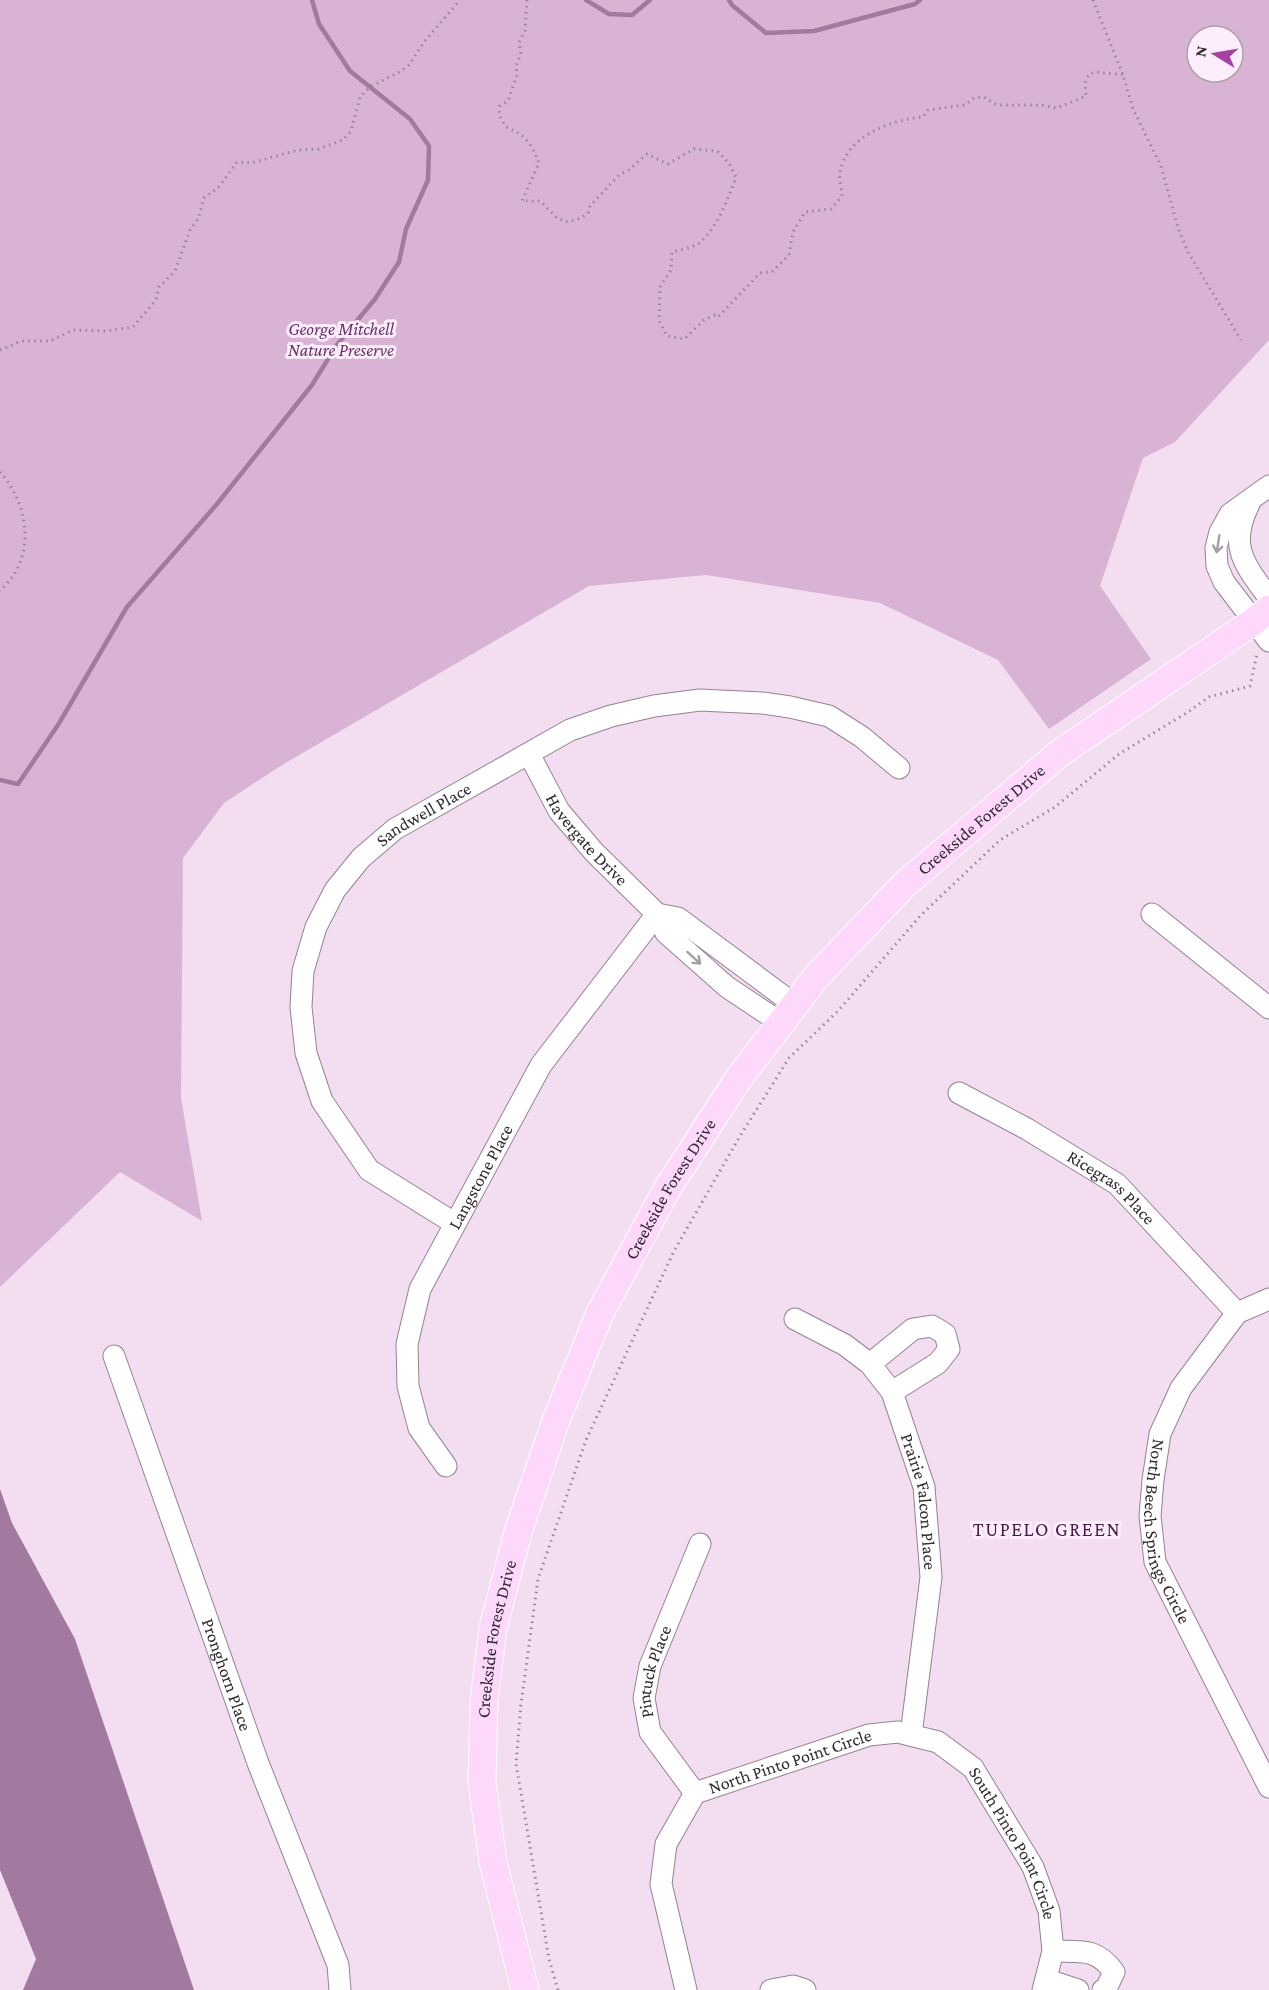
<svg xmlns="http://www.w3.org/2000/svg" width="1269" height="1990" font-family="'Crimson Pro',serif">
  <rect width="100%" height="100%" fill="#f3def1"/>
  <path fill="#d8b3d4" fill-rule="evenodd" d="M0,0H1269V340L1175,442L1143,458L1100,586L1151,659L1049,729L998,660L880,603L706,575L589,586L282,765L224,803L183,858L181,1098L202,1221L120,1172L0,1287ZM1197,36H1233V72H1197Z"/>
  <polygon fill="#a2799f" points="0,1489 12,1523 75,1639 194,1990 23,1990 36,1959 0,1870"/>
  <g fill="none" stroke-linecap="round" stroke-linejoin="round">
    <g stroke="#a2799f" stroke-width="4.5">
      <polyline points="586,0 609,14 632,15 650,0"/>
      <polyline points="729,0 732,5 766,33 814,31 915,4 920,0"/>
      <polyline points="0,780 18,784 58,725 127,607 217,504 312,385 336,346 375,299 399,262 406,229 428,180 429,146 410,119 350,71 319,24 312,0"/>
    </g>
    <defs>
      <g id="minor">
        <polyline points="1269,486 1230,514 1220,532 1216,548 1217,566 1224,582 1269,641"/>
        <path d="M1249,504C1228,546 1244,564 1269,598"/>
        <path id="s1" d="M529,754L559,811L594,852L657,914L666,933L727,987L781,1023"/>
        <polyline points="657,914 678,918 795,1005"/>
        <polyline points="1152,914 1269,1008"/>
        <path id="s2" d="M959,1093L1027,1129L1117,1184L1237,1313"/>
        <path id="s3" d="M454,1223L369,1170L322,1101L306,1053L301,1007L303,971L316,927L335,890L361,858L395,829L570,730L611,716L654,706L700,700L762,703L790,707L829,716L862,737L899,768"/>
        <path id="s4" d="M1269,1299L1237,1313L1181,1388L1160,1434L1153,1480L1150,1516L1155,1562L1269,1787"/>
        <path id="s5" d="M795,1319L845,1345L870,1364L892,1392L924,1487L931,1577L911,1735"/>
        <path id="s6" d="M114,1356L258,1763L338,1965L340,1990"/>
        <polyline points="870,1364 913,1329 932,1326 945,1334 949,1349 938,1363 892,1392"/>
        <path id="s7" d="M446,1466L419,1428L408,1386L407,1344L420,1289L541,1065L657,914"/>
        <path id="s8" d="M695,1793L650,1732L644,1698L650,1666L700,1544"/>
        <path d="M1053,1951C1081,1952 1096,1947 1114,1972L1106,1989L1103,1990"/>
        <polyline points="1047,1980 1078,1990"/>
        <path id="s9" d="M686,1990L661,1884L666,1844L695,1793L869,1735L898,1732L938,1742L973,1768L1033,1867L1049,1911L1053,1951L1043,1990"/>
        <polyline points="771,1990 793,1986 805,1990"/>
      </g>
      <g id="major">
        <path id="s10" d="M525,1990L493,1862L482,1782L484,1702L493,1628L519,1529L555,1423L600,1313L667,1189L739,1078L817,976L905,884L1060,753L1253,622L1269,609"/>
      </g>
    </defs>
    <use href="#minor" stroke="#958293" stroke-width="23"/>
    <use href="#major" stroke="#fff" stroke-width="29"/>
    <g stroke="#978896" stroke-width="3" stroke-dasharray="1.5 4.5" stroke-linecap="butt">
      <path d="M527,0L525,31L519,42L521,54L516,66L517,75L508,101L500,106L499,115L506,127C526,135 531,143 539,163L522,201H540L557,218L568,222L581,218L588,213L590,206L619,175L629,170L647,154L668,164L694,149L717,151L729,163L736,177C729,197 716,230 699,243C692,248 680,250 672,252L671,270L660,287L659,321L667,336L684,339L704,320L715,315L718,317L760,273L772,272L789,255L793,232L805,212L831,209L842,196C842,189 839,180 840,173C846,136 890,120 923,117L928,110L965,105L974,98L984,97L997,105H1040L1057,108L1086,96L1085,83L1089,74L1097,72L1123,75"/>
      <polyline points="1093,0 1123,75 1133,109 1161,166 1178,228 1188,252 1241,340"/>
      <polyline points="0,350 21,341 50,341 73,330 107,331 133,327 156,300 159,287 175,271 190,230 198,219 204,198 218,188 237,162 251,163 298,150 318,149 343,140 351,131 360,97 370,87 401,71 409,65 424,42 460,0"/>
      <path d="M0,472C24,498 34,541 15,573C12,579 5,585 0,591"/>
      <polyline points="558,1990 549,1959 516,1764 521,1704 538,1579 586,1440 674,1251 740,1136 789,1058 838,1011 921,915 1000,840 1055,807 1119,754 1188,712 1209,697 1250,686 1257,654"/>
    </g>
    <use href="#minor" stroke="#fff" stroke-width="21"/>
    <use href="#major" stroke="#fdd8fb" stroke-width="27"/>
  </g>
  <defs><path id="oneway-shaft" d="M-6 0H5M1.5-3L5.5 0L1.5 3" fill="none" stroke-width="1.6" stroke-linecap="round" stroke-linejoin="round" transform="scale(1.5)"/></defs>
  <g stroke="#a39fa2">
    <use href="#oneway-shaft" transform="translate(1218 544) rotate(99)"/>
    <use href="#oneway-shaft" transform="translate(694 958) rotate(42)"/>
  </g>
  <g text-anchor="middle" stroke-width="6" stroke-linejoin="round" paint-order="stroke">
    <g font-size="18" font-style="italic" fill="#683366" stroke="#feedfc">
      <text x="341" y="335">George Mitchell<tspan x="341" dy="21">Nature Preserve</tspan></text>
    </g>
    <g font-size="18" fill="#322a31" stroke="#feedfc">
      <text dy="6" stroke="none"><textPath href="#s3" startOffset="522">Sandwell Place</textPath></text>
      <text dy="6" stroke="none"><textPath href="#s10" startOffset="1329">Creekside Forest Drive</textPath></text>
      <text dy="6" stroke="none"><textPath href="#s1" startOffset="104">Havergate Drive</textPath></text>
      <text dy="6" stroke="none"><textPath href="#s7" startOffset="316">Langstone Place</textPath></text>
      <text dy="6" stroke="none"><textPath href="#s10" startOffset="843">Creekside Forest Drive</textPath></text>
      <text dy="6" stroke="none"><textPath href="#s2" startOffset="180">Ricegrass Place</textPath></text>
      <text dy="6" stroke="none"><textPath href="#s5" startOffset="237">Prairie Falcon Place</textPath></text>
      <text dy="6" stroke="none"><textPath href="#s4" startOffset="280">North Beech Springs Circle</textPath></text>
      <text dy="6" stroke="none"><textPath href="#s10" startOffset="357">Creekside Forest Drive</textPath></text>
      <text dy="6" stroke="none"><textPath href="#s8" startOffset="138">Pintuck Place</textPath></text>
      <text dy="6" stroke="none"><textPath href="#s6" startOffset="338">Pronghorn Place</textPath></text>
      <text dy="6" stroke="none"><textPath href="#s9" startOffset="308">North Pinto Point Circle</textPath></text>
      <text dy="6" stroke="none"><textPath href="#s9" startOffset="591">South Pinto Point Circle</textPath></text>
    </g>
    <g font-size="20" letter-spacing="1.5" fill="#4d1b4b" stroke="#feedfc">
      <text x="1047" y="1536">TUPELO GREEN</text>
    </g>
  </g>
  <g transform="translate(1215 54) rotate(281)"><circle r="28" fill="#feedfc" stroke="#ac9fab" stroke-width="1.5"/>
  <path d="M0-4.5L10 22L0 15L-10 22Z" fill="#a640a3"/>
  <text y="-9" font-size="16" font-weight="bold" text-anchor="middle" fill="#322a31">N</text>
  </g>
</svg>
